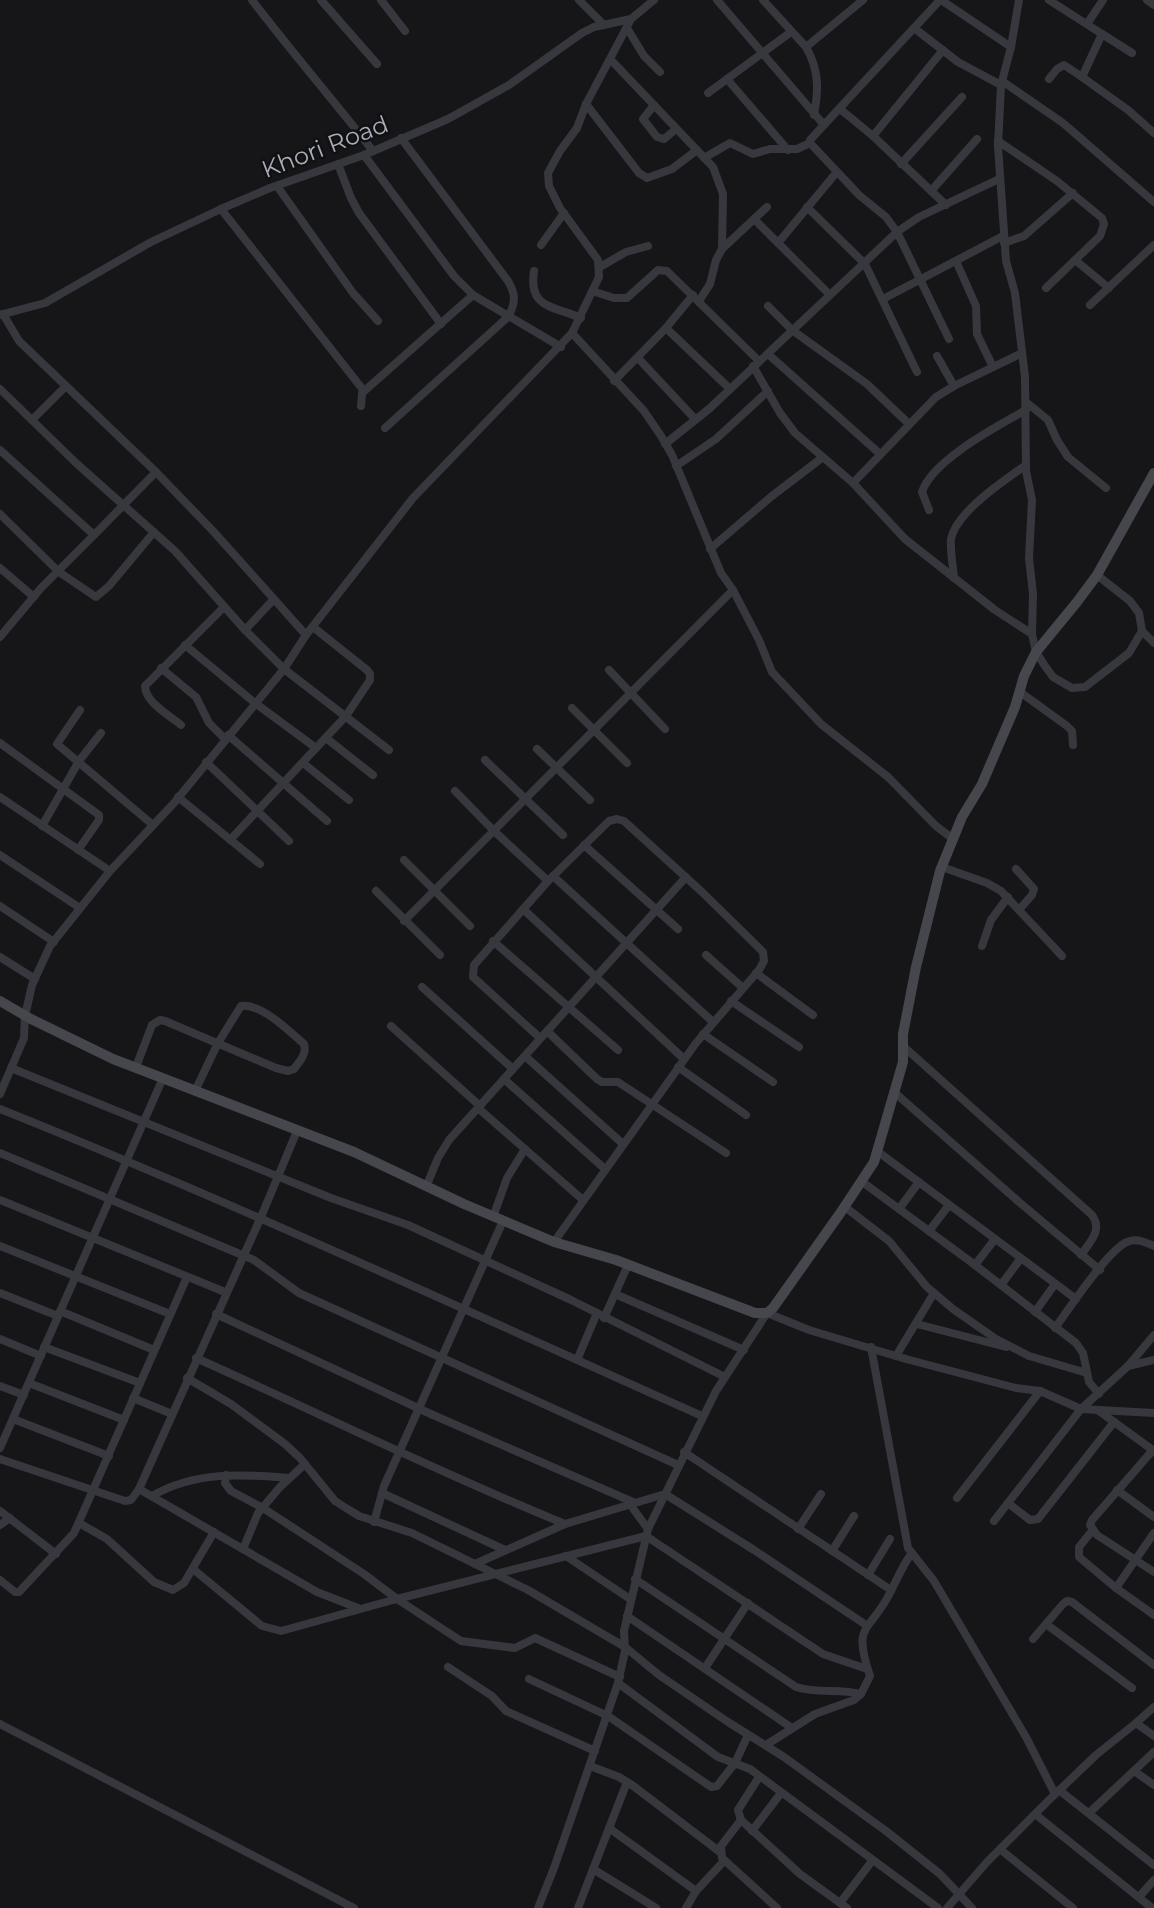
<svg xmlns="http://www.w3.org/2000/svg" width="1154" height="1908" font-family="Montserrat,sans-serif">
  <rect width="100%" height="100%" fill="#161618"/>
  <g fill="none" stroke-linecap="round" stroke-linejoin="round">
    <g stroke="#37383d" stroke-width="8">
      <path d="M252,0C291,51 333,100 373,151"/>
      <polyline points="321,0 377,64"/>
      <polyline points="381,0 405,31"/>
      <polyline points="579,0 604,25"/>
      <polyline points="717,0 824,125"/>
      <polyline points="763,0 806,47 863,0"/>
      <polyline points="940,0 810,140 810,143 859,195 886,217 897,232 949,339"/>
      <polyline points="941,0 1011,47"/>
      <polyline points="1019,0 1011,47 1001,85 998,146 1006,261 1015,293 1025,377 1026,471 1032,500 1029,558 1033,594 1032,634 1036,652 1045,666 1053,677 1072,688 1085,687 1129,653 1142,631 1139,613 1130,601 1097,575"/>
      <polyline points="1049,0 1102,34 1082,77 1128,110 1154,133"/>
      <polyline points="1147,0 1154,5"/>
      <polyline points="631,19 586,104 577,128 560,151 548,173 549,186 560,208 598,260 599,277 572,333 644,411 661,436 672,455 721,573 733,590 759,640 772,672 821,724 888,777 936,826 953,839"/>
      <polyline points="1087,24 1103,0"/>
      <polyline points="627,28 644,56 660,72"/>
      <polyline points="914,28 958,62 1001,85"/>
      <polyline points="1102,34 1132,53"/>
      <path d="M806,47C819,70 819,89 814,115"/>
      <polyline points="943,50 873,136 946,205"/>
      <polyline points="611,60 713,167 723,194 722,249"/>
      <polyline points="727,79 788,150"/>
      <polyline points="1049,79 1057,69 1064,65 1082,77"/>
      <polyline points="1002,81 1063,123 1154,202"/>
      <polyline points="708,93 791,32"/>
      <polyline points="586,104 639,173 647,178 672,169 697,150"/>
      <polyline points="654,105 643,119 657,137 664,139 676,129"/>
      <polyline points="840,109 873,136"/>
      <polyline points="998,141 1057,181 1102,218 1104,224 1100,236 1046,288"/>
      <polyline points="364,155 454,276 473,295 561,347"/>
      <polyline points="704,158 730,143 753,154 770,149 797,149 810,143"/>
      <polyline points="338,164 351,198 359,213 441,324"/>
      <polyline points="901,164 962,97"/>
      <polyline points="277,186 353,293 378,321"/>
      <polyline points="931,191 977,139"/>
      <polyline points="807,207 865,264 917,372"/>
      <polyline points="221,209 364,391"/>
      <polyline points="754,219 830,295"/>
      <polyline points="778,243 836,173"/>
      <polyline points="1004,243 1024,236 1073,193"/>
      <polyline points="541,245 564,213"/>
      <polyline points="1075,260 1109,288"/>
      <polyline points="956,261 976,306 977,334 993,367"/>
      <polyline points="600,267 626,252 648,246"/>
      <path d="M534,271C528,309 554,306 581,318"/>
      <polyline points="592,291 614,298 627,298 658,270 667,271 759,361"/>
      <polyline points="883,299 1003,236"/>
      <polyline points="699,301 710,284 716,260 722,249 767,207"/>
      <polyline points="1090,305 1154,245"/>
      <polyline points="768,306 792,330 867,384 909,424"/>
      <polyline points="3,314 19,341 156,472 213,531 306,635"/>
      <polyline points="0,315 45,303 151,242 221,209 270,188 364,155 448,119 509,85 582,33 594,27 631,19 654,0"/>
      <polyline points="666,328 730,389"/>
      <polyline points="768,354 880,454"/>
      <polyline points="937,356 954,386"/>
      <polyline points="638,358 695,419"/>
      <polyline points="753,366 780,413 795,433 853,483 905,539 995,610 1032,634"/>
      <polyline points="614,381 666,328 693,295"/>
      <polyline points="0,389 76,463 175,551 245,630 284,669 389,750"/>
      <polyline points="1026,402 1048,420 1057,440 1068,457 1106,488"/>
      <polyline points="361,406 362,393 473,295"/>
      <polyline points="32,420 66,386"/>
      <path d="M385,428L508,317C516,302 516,295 508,281L401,138"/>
      <polyline points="665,444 709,409 897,232 919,217 999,179"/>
      <polyline points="0,450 94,535 156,472"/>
      <polyline points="676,466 716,439 768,391"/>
      <polyline points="853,483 936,397 954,386 1022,353"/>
      <path d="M929,510L922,492C932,460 998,426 1026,410"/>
      <polyline points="0,514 59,572 96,597 109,586 154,532"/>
      <polyline points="710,549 772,496 823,457"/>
      <polyline points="0,568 34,597"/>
      <path d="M954,578C953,565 950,551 951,539C956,512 1005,480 1026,465"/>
      <polyline points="245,630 274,599"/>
      <polyline points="1142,631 1154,643"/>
      <polyline points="0,637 41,588 94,535"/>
      <polyline points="185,645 255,703 316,748"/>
      <polyline points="161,668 196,697 209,723 225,739"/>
      <polyline points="609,670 665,729"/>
      <polyline points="1020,692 1067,726 1072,731 1073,745"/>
      <polyline points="572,708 627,763"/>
      <polyline points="80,710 57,744 153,825"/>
      <path d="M181,725C169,715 145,702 145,686L224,607"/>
      <polyline points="228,735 327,821"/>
      <polyline points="326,738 373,775"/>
      <polyline points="0,743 99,815 99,820 78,850"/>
      <polyline points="537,749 590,800"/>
      <polyline points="485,760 563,835"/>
      <polyline points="206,762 289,841"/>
      <polyline points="303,763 349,800"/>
      <polyline points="455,791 494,831 548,881"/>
      <polyline points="0,797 110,871"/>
      <polyline points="178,797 260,864"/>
      <polyline points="42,826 79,761 101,733"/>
      <polyline points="230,840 346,716 370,680 370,674 367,670 313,627"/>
      <polyline points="584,845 678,929"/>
      <polyline points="0,855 80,908"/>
      <polyline points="404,860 470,926"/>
      <polyline points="942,867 987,883 1001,891 1062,956"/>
      <polyline points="1016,869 1034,889 1032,895 1019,910"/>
      <polyline points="553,876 713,1022"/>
      <polyline points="376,891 440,955"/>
      <polyline points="0,906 54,942"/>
      <polyline points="523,909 684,1059"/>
      <polyline points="404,921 733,590"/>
      <polyline points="493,941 618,1050"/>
      <polyline points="982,946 991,920 1008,897"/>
      <polyline points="706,955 743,988"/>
      <polyline points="0,957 35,979"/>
      <polyline points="756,973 813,1015"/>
      <polyline points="422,987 513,1069"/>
      <polyline points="731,1001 799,1047"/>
      <polyline points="391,1026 480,1106"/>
      <polyline points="547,1031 597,1079 602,1082 618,1082 726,1153"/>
      <polyline points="703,1034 773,1082"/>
      <polyline points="540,1038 473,977 474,965 548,881 609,821 617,819 624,821 702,892 763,952 764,961 759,970 696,1043 554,1242"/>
      <path d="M903,1046L1092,1215C1103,1230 1090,1242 1081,1255"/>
      <polyline points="525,1056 623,1144"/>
      <path d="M136,1067L152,1025L160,1020L165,1021L276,1068L288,1071L294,1069C300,1061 307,1054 304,1044C289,1031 261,1003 241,1006L218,1043L195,1091"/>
      <polyline points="678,1067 746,1115"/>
      <polyline points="11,1068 331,1198 408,1225 569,1299 725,1377"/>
      <polyline points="504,1079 605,1169"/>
      <polyline points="894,1092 1019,1202 1100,1270"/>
      <polyline points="0,1094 24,1038 25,1016 32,985 50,946 110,871 174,803 284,669 306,635 413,498 572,333"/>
      <polyline points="478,1108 583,1200"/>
      <path d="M0,1109C237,1204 469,1312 702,1416"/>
      <polyline points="877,1151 1076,1299"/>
      <polyline points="0,1153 254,1260 299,1293 678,1465"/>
      <polyline points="861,1181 971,1262 1076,1343 1083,1353 1089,1382 1099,1394"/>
      <polyline points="426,1187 438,1158 449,1140 686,877"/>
      <polyline points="0,1200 225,1292"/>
      <polyline points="845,1207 889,1241 927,1287 953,1309 996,1339 1029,1356 1087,1373"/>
      <polyline points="899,1209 919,1182"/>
      <polyline points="493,1217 507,1178 525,1149"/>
      <polyline points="929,1231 949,1205"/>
      <polyline points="0,1246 170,1314"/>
      <polyline points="975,1265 995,1239"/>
      <polyline points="1001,1285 1021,1258"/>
      <polyline points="0,1293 58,1316"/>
      <polyline points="615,1294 744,1350"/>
      <polyline points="60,1311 154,1350"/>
      <polyline points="1035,1312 1055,1284"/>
      <polyline points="216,1314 433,1415 633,1502"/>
      <polyline points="604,1318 628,1265"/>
      <polyline points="917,1324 1006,1347"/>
      <path d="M1055,1328C1069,1309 1108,1250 1127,1242C1137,1238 1145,1242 1154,1246"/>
      <polyline points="0,1339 41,1356"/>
      <polyline points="44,1347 140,1383"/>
      <polyline points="871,1347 908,1548 934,1581 1026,1737 1055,1794"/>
      <polyline points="896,1356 934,1293"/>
      <path d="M196,1358C319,1413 440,1473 565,1524"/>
      <polyline points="577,1360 597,1313"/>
      <polyline points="1128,1366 1154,1360"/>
      <polyline points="187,1378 231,1404 285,1444 300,1458 335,1501 346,1508 359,1516 412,1533 528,1590 625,1647 659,1675 728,1722 784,1757 886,1831 940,1874 972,1908"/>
      <polyline points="29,1383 124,1420"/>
      <polyline points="0,1386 24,1395"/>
      <polyline points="133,1398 172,1414"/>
      <polyline points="1099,1411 1154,1451"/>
      <polyline points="13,1419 109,1456"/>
      <polyline points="0,1448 163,1078"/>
      <polyline points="1153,1450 1092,1520 1090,1525 1097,1535 1154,1572"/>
      <polyline points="684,1452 891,1590"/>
      <polyline points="0,1459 125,1501 131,1500 139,1489 261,1217 297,1131"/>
      <polyline points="226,1475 225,1483 231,1491 263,1508 364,1574 397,1599 461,1641 515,1648 535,1638 620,1677"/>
      <polyline points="139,1489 317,1592 358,1608"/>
      <polyline points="1117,1490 1154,1517"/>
      <polyline points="382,1493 505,1550"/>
      <path d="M152,1496C195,1471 242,1474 289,1478"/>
      <polyline points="957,1498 1040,1391"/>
      <polyline points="629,1503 648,1529"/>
      <polyline points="1008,1503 1030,1520 1038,1519 1114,1422"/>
      <polyline points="0,1511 56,1554"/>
      <polyline points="994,1521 1081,1409 1128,1366 1154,1335"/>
      <polyline points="374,1522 384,1486 503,1221"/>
      <polyline points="79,1523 107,1539 154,1582 173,1590 184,1583 214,1532"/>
      <polyline points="0,1525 10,1518"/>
      <polyline points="798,1529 821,1494"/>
      <polyline points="1092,1531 1079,1547 1079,1557 1116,1588 1154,1615"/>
      <polyline points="243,1549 258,1513 280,1487 305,1464"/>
      <polyline points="832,1551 854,1516"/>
      <polyline points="566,1556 630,1599"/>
      <polyline points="475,1564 565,1524 665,1494 754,1550 866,1625"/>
      <polyline points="193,1569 262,1626 281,1631 393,1600 646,1536 823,1654 867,1669"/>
      <polyline points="868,1575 890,1539"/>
      <path d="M635,1579L796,1687C818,1694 839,1688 861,1694"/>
      <polyline points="0,1580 15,1592 19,1592 74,1533 187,1277"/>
      <polyline points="1116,1588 1154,1533"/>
      <polyline points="627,1616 792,1728"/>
      <polyline points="1046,1624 1132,1688"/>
      <polyline points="1033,1639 1063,1604 1067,1601 1072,1602 1154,1665"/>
      <polyline points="448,1667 492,1696 506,1711 595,1751"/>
      <polyline points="705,1668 748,1603"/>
      <polyline points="529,1679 608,1716 711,1787 717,1786 735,1763 748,1735"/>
      <polyline points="618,1683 718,1757 750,1769 938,1908"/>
      <polyline points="1136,1723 1154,1707"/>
      <polyline points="0,1724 354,1908"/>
      <path d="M766,1745L815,1714L854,1700L861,1694L870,1676C852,1622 869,1634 890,1593C897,1579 902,1567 911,1554"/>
      <polyline points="590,1766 619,1777 632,1785 720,1852"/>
      <polyline points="1134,1771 1154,1785"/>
      <polyline points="759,1777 738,1810 741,1820 800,1874 847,1908"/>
      <polyline points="1059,1790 1154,1865"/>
      <polyline points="1089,1813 1154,1752"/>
      <polyline points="1035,1814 1152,1908"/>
      <polyline points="741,1820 721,1846 722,1858 777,1908"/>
      <polyline points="609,1828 696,1891"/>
      <polyline points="752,1831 781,1793"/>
      <polyline points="1001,1850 1073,1908"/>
      <polyline points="593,1869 656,1908"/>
      <polyline points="1139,1897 1154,1880"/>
      <polyline points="840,1903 872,1861"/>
      <polyline points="538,1908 554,1868 618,1683 625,1651 624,1631 648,1529 716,1391 767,1313 809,1330 906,1359 1016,1388 1040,1391 1081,1409 1154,1413"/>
      <polyline points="578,1908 627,1782"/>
      <polyline points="686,1908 696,1891 724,1861"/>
      <polyline points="947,1908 987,1862 1048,1801 1096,1755 1136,1723 1154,1736"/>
    </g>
    <polyline stroke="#45474d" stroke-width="10" points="0,1001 31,1019 113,1059 354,1152 464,1204 554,1242 616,1260 755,1313 767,1313 773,1308 841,1212 874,1162 903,1062 903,1034 916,967 940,871 962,817 982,784 1015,707 1024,676 1036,652 1077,602 1097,575 1154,473"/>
  </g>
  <g text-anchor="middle" stroke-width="5" stroke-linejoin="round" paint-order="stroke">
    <g font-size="24" fill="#a8adb8" stroke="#111113">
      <text transform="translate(325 147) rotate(-21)" y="8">Khori Road</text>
    </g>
  </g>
</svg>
